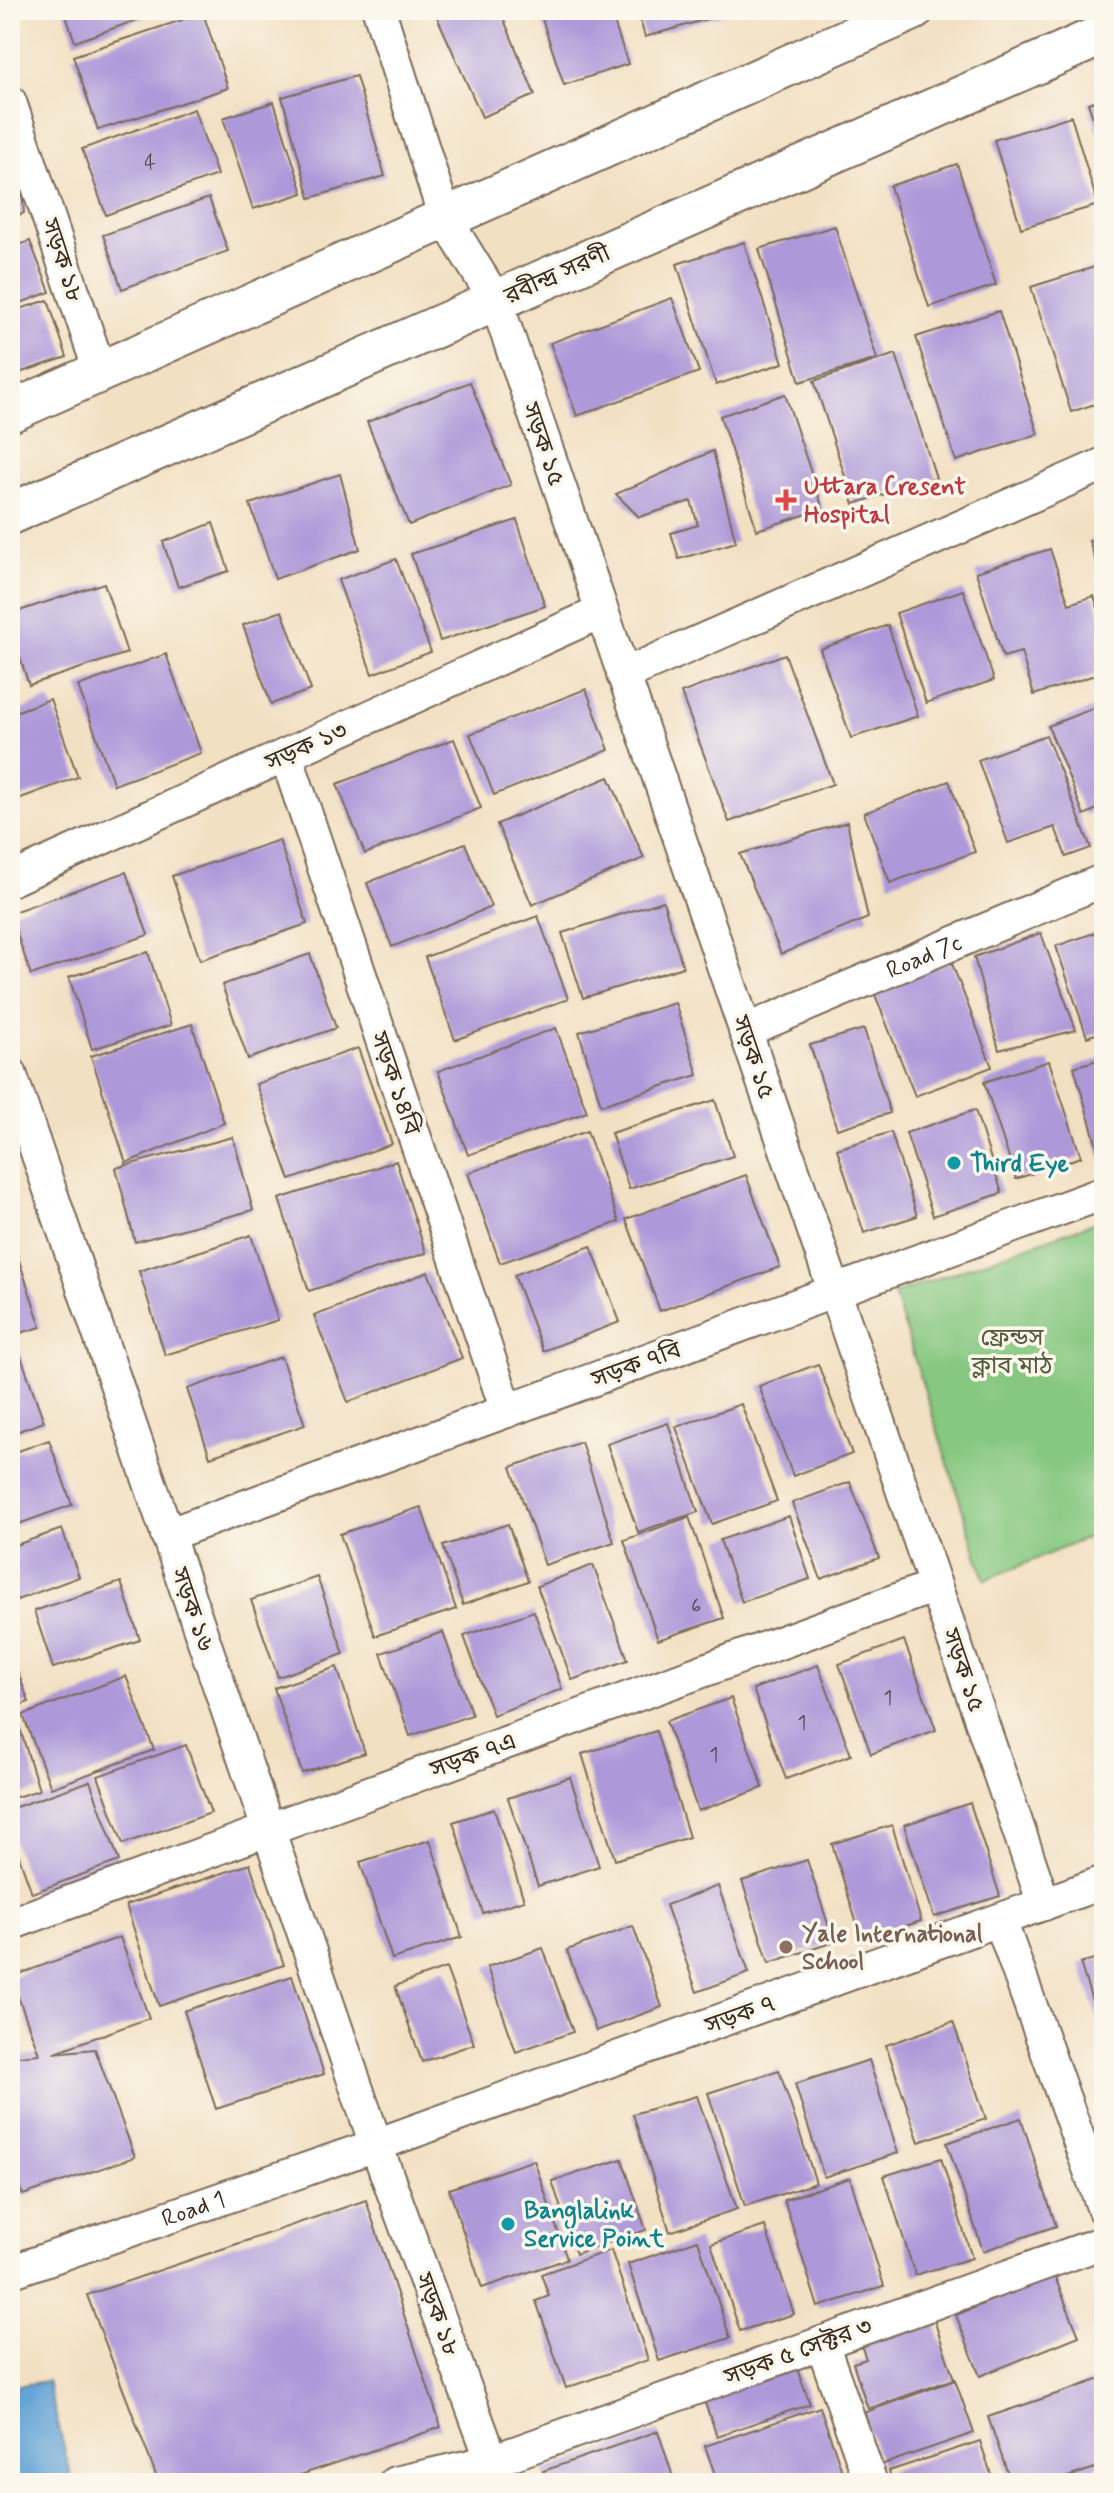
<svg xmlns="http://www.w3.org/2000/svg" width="1114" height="2493" font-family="Mynerve,'Noto Sans Bengali',sans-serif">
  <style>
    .green { fill: #86c880; stroke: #60794f; stroke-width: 2 }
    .water { fill: #63a3d6; stroke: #4f667a; stroke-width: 2 }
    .building { fill: #ad98d9 }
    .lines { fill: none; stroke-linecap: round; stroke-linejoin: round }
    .minor-casing { stroke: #7b6a58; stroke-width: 36 }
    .tertiary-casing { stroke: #7b6a58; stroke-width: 44 }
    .minor { stroke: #fff; stroke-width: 32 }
    .tertiary { stroke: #fff; stroke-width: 40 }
    .health-dot { fill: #e0444e; stroke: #fbf7ec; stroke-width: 3 }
    .culture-dot { fill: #0f9aa8; stroke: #fbf7ec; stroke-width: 3 }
    .education-dot { fill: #8d6e63; stroke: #fbf7ec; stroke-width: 3 }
    .labels { text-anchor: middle; stroke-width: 7; stroke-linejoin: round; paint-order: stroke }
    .number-label { font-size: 20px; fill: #58464d }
    .street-label { font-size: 24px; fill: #3b2a1e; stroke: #fbf7ec }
    .health-label { font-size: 24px; font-weight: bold; fill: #be3a42; stroke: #fbf7ec; text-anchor: start }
    .culture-label { font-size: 24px; font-weight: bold; fill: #0d838f; stroke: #fbf7ec; text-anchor: start }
    .park-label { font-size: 24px; fill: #52593b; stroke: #fbf7ec }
    .education-label { font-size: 24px; font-weight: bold; fill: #785e54; stroke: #fbf7ec; text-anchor: start }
  </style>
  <rect width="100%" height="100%" fill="#fbf7ec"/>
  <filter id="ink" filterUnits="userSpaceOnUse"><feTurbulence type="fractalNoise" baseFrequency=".0125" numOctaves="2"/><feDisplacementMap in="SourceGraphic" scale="16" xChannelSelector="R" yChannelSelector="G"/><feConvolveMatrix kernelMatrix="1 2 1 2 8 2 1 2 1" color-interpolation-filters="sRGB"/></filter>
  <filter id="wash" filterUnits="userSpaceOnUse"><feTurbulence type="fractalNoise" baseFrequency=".006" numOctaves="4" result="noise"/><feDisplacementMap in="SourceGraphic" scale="32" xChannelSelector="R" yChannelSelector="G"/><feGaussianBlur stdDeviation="1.8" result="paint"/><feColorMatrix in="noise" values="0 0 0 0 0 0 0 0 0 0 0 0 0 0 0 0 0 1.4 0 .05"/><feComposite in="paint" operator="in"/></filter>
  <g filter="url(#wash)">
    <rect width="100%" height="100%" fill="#f2e0c3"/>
    <polygon class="green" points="1104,1219 1104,1531 985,1580 894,1294"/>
    <polygon class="water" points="47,2381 73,2483 10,2483 10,2387"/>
    <g id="blocks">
      <g class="building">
        <polygon points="64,10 165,10 75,42"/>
        <polygon points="434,10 500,10 535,95 482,117"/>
        <polygon points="539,10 610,10 628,64 564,85"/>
        <polygon points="637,10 735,10 735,11 645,37"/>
        <polygon points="203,13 228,88 98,130 73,56"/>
        <polygon points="356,76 385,176 310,198 282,97"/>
        <polygon points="1104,98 1104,149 1103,149 1088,103"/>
        <polygon points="274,102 303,193 253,209 223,118"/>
        <polygon points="194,109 217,175 106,215 82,149"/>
        <polygon points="1071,116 1098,205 1021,228 994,140"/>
        <polygon points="957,164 996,285 929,307 890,186"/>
        <polygon points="22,189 24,213 10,220 10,195"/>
        <polygon points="209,198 228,251 122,289 103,235"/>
        <polygon points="835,226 877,359 800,382 759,249"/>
        <polygon points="30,241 50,292 10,307 10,248"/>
        <polygon points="744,242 783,363 716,385 677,264"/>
        <polygon points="1104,264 1104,401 1071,412 1031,287"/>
        <polygon points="672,298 699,372 577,416 550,343"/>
        <polygon points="48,300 67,357 10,376 10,312"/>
        <polygon points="999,311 1038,434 956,461 916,337"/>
        <polygon points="896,354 936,478 854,504 814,381"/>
        <polygon points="470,382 511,485 409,525 367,422"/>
        <polygon points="785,394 823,509 757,530 720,416"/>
        <polygon points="713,451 736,542 679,559 671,533 698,525 691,501 639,517 616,494"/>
        <polygon points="340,474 360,549 275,579 250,504"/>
        <polygon points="517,520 545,606 440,641 411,554"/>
        <polygon points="213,523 229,571 178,587 163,542"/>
        <polygon points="1104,536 1104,584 1089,541"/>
        <polygon points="1050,549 1069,604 1094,596 1104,625 1104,672 1034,695 1021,652 1003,657 976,572"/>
        <polygon points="396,559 431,652 372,674 338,580"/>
        <polygon points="104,583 127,653 29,685 10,627 10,614"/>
        <polygon points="963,590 994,680 926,703 896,613"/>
        <polygon points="282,611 311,690 271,704 243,625"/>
        <polygon points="888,625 918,716 851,738 820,649"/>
        <polygon points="166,654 201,753 114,785 78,686"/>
        <polygon points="785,654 833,784 729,822 681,693"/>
        <polygon points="586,689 609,750 494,795 470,734"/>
        <polygon points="50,699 78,777 10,802 10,714"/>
        <polygon points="1104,704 1104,806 1084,815 1048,726"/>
        <polygon points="1046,735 1091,848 1066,857 1055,827 1008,843 978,760"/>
        <polygon points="454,739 481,808 365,854 337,784"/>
        <polygon points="609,777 644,858 532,905 497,824"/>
        <polygon points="949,781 975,852 890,883 864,813"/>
        <polygon points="847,822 868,918 781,954 740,854"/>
        <polygon points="279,840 307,924 200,960 172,876"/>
        <polygon points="465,843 491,907 392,947 367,883"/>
        <polygon points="126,872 148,935 31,975 10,913"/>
        <polygon points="663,901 683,967 583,998 562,933"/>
        <polygon points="538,916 568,999 455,1040 425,957"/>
        <polygon points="1103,930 1104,1031 1087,1037 1056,946"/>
        <polygon points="1041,933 1076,1030 999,1050 974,957"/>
        <polygon points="148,952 171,1025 92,1049 69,977"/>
        <polygon points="310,954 336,1028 248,1059 222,985"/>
        <polygon points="951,961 992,1067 915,1096 874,992"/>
        <polygon points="675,1003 698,1075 601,1105 579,1032"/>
        <polygon points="192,1024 224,1123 126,1163 91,1056"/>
        <polygon points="556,1028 587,1112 468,1155 438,1071"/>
        <polygon points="864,1029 890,1113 837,1129 810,1045"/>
        <polygon points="358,1048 392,1144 290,1180 256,1084"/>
        <polygon points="1104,1058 1104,1159 1101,1160 1074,1067"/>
        <polygon points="1049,1061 1081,1157 1016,1179 984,1082"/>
        <polygon points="715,1100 733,1156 629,1189 611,1133"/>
        <polygon points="975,1110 1002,1193 933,1216 906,1133"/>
        <polygon points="587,1131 619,1222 500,1263 468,1173"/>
        <polygon points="891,1132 917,1216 864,1233 837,1149"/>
        <polygon points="233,1137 253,1210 135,1242 116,1168"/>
        <polygon points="396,1161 426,1253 309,1291 279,1199"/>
        <polygon points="746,1175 780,1267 660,1311 626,1219"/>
        <polygon points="251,1235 278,1320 165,1355 139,1271"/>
        <polygon points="591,1246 620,1322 543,1351 514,1275"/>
        <polygon points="16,1251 41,1327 10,1336 10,1253"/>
        <polygon points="428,1272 462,1358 348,1402 314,1316"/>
        <polygon points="19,1351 44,1422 10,1434 10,1354"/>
        <polygon points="281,1357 305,1425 210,1457 187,1389"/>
        <polygon points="818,1364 852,1454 793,1476 759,1386"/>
        <polygon points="741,1404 777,1501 712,1524 676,1427"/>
        <polygon points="668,1423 698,1512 638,1532 607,1444"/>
        <polygon points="49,1440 72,1505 10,1527 10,1454"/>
        <polygon points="581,1442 614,1542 545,1565 511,1467"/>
        <polygon points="850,1482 879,1558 821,1579 792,1503"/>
        <polygon points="421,1507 456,1609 375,1636 340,1534"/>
        <polygon points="789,1516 810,1579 742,1602 720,1540"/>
        <polygon points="689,1517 724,1618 658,1640 624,1540"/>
        <polygon points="508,1524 528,1581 463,1605 443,1546"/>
        <polygon points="62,1529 79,1577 17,1600 10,1581 10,1547"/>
        <polygon points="593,1565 628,1660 572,1680 537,1586"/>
        <polygon points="317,1577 344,1654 278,1677 251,1600"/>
        <polygon points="121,1582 140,1640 53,1668 34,1611"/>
        <polygon points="534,1611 562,1689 493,1715 464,1636"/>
        <polygon points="443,1632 472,1715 410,1736 381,1653"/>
        <polygon points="904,1640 936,1730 871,1754 839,1664"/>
        <polygon points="10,1652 29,1702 10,1709"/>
        <polygon points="818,1665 851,1755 786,1779 753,1689"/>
        <polygon points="337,1667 365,1753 302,1773 274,1688"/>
        <polygon points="126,1676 154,1750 51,1788 23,1715"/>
        <polygon points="731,1698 763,1788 698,1811 666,1721"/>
        <polygon points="16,1716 39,1790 10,1799 10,1718"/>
        <polygon points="656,1731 689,1837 615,1860 582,1754"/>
        <polygon points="186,1745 211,1813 123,1844 98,1776"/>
        <polygon points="570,1777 599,1866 538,1886 508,1798"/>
        <polygon points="90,1781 119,1861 32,1893 10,1831 10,1809"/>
        <polygon points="970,1803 1000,1896 934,1917 904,1825"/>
        <polygon points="494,1809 524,1900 483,1913 453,1822"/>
        <polygon points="892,1825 921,1921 862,1940 832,1844"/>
        <polygon points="430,1840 462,1937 392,1959 360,1862"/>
        <polygon points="807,1860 834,1942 769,1963 742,1881"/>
        <polygon points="250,1864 284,1965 159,2006 126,1905"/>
        <polygon points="718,1886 749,1973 697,1992 666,1905"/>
        <polygon points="633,1926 662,2007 596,2031 567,1950"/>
        <polygon points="120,1937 149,2018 53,2053 95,2049 135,2157 23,2195 10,2167 10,2057 39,2054 11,1977"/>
        <polygon points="543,1948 573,2032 516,2052 487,1967"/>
        <polygon points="1104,1956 1104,2035 1103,2035 1080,1963"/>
        <polygon points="446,1968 474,2044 422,2062 395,1986"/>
        <polygon points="292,1976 324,2074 216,2109 184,2011"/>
        <polygon points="953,2022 986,2119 919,2142 886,2045"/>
        <polygon points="869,2060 898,2153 824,2177 795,2084"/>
        <polygon points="779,2070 816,2183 745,2206 708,2093"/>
        <polygon points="697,2096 737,2209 670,2232 633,2114"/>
        <polygon points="1021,2118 1056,2226 983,2251 947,2143"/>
        <polygon points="941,2158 972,2258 915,2275 884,2176"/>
        <polygon points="622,2159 646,2230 576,2254 552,2181"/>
        <polygon points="534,2160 567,2259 482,2288 449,2189"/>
        <polygon points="850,2178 884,2286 818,2307 784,2200"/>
        <polygon points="366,2200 441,2427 277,2483 159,2483 87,2295"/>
        <polygon points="765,2226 794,2314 740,2331 711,2244"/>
        <polygon points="698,2240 730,2338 659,2361 628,2264"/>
        <polygon points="611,2250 648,2360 566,2388 536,2301 549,2296 541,2274"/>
        <polygon points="1054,2275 1079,2336 980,2376 956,2315"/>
        <polygon points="932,2314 954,2379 868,2409 853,2363 866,2359 858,2336"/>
        <polygon points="791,2351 810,2404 717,2436 698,2384"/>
        <polygon points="1104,2378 1104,2465 1050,2483 1011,2483 988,2417"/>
        <polygon points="955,2380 974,2433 881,2465 863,2413"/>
        <polygon points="820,2407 844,2477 826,2483 718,2483 705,2446"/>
        <polygon points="658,2431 675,2483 547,2483 543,2471"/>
        <polygon points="980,2441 994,2483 893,2483 889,2471"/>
      </g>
    </g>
  </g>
  <g filter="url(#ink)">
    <use href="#blocks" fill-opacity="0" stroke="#7b6a58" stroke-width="2"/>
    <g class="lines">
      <defs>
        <g id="minor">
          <polyline points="379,10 445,218 496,301 1044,1904"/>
          <polyline points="10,102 100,372"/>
          <polyline points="623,675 1104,464"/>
          <polyline points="286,755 507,1411"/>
          <polyline points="10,880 601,612"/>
          <path id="s1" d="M 745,1031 L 1104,880"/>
          <polyline points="10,1073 376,2145 500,2483"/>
          <polyline points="167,1535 1104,1193"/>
          <polyline points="1000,1920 1104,2210"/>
          <polyline points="10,1924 935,1586"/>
          <path id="s2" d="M 10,2272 L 376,2145 L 1104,1882"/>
          <polyline points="822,2343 871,2483"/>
          <polyline points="395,2483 492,2461 1104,2242"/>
        </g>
        <g id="tertiary">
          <polyline points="10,412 913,10"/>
          <polyline points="10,514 1104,34"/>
        </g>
      </defs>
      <use href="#minor" class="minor-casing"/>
      <use href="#tertiary" class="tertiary-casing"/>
      <use href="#minor" class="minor"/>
      <use href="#tertiary" class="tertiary"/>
    </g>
  </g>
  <path class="health-dot" d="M782 488h8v8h8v8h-8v8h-8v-8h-8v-8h8z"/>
  <g class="culture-dot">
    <circle cx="954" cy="1163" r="8"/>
    <circle cx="508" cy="2224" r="8"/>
  </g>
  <circle class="education-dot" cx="786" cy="1947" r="8"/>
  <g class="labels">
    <g class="number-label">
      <text x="150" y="169">4</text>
      <text x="696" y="1612">6</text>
      <text x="888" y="1704">1</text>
      <text x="802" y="1729">1</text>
      <text x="714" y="1761">1</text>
    </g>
    <g class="street-label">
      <text transform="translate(63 260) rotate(72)" y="8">সড়ক ১৮</text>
      <text transform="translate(557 274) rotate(-24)" y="8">রবীন্দ্র সরণী</text>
      <text transform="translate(544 444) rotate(71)" y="8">সড়ক ১৫</text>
      <text transform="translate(306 746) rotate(-24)" y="8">সড়ক ১৩</text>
      <text dy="8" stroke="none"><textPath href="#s1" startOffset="194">Road 7c</textPath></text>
      <text transform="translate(754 1057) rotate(71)" y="8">সড়ক ১৫</text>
      <text transform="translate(396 1083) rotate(71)" y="8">সড়ক ১৪বি</text>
      <text transform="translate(636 1364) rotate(-20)" y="8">সড়ক ৭বি</text>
      <text transform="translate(193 1609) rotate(71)" y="8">সড়ক ১৬</text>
      <text transform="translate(964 1670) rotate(71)" y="8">সড়ক ১৫</text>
      <text transform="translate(473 1755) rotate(-20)" y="8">সড়ক ৭এ</text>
      <text transform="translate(740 2014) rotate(-20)" y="8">সড়ক ৭</text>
      <text dy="8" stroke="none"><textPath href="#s2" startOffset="194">Road 1</textPath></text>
      <text transform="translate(438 2314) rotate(70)" y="8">সড়ক ১৮</text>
      <text transform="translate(798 2351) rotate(-20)" y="8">সড়ক ৫ সেক্টর ৩</text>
    </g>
    <g class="health-label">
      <text x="804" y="494">Uttara Cresent<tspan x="804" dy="28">Hospital</tspan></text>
    </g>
    <g class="culture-label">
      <text x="970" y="1171">Third Eye</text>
      <text x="524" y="2218">Banglalink<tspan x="524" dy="28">Service Point</tspan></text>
    </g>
    <g class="park-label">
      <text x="1012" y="1345">ফ্রেন্ডস<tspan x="1012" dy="28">ক্লাব মাঠ</tspan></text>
    </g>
    <g class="education-label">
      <text x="802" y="1941">Yale International<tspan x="802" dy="28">School</tspan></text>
    </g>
  </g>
  <rect width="1114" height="2493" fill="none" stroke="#fbf7ec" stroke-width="40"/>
</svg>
